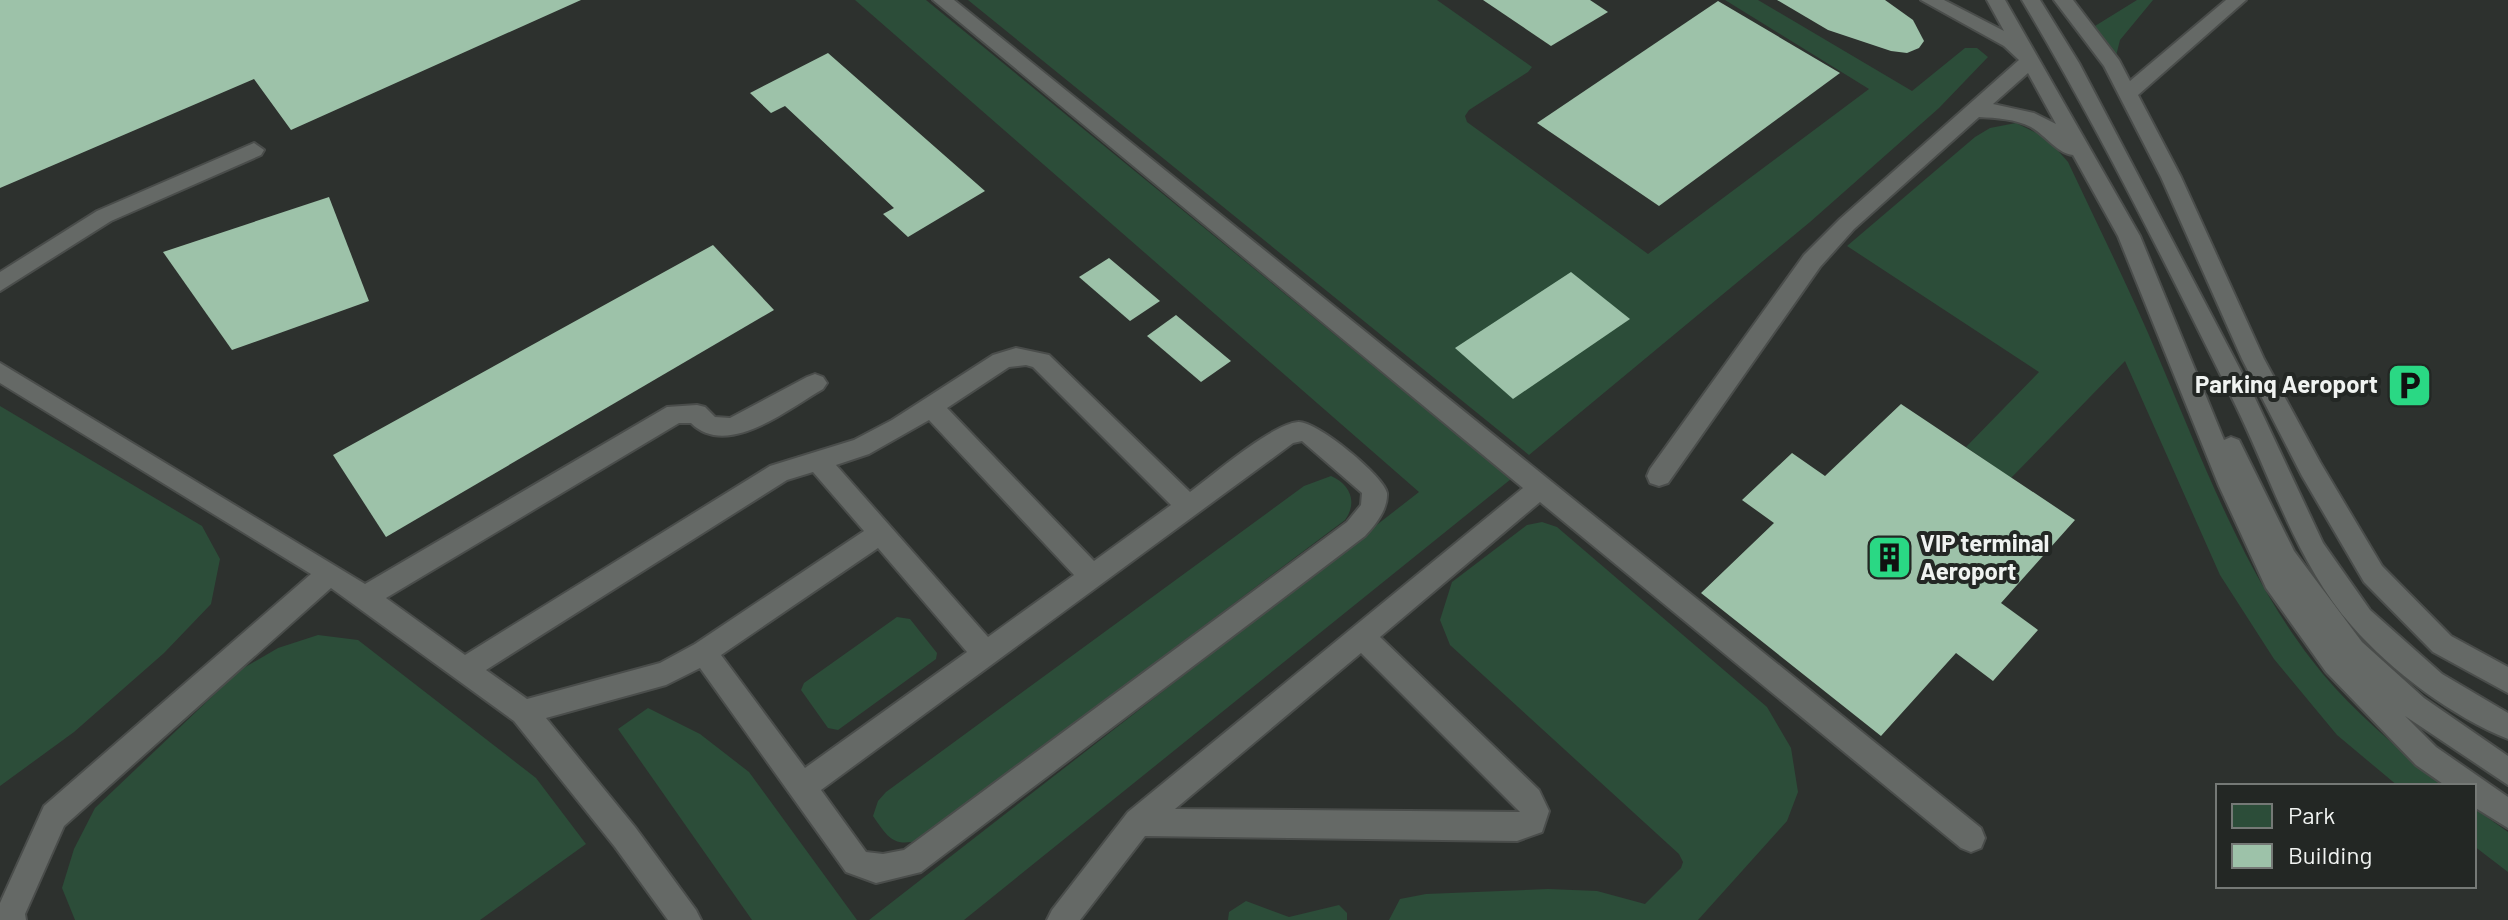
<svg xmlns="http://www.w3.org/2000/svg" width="2508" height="920" font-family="Barlow,sans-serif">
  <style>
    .green { fill: #2c4d39 }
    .building { fill: #9dc2a9 }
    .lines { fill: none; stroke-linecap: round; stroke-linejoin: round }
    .lane-casing { stroke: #4a4d4b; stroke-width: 4 }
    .lane { fill: #656966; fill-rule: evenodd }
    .labels { text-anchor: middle; stroke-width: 8; stroke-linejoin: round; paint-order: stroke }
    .poi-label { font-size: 24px; font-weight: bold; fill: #f0f3f1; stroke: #232724; text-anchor: end }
  </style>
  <rect width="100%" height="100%" fill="#2d312e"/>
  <g class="green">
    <polygon points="855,0 926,0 1511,479 964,920 869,920 1419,492"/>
    <polygon points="968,0 1437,0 1532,67 1528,72 1469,110 1465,116 1467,122 1648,254 1869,89 1725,0 1758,0 1912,91 1965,48 1977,48 1988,57 1939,108 1810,222 1529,455"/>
    <polygon points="2137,0 2153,0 2120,40 2115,60 2095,26"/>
    <path d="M 2016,123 L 2047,138 L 2068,162 C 2099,228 2132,294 2160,361 C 2204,464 2243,570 2311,659 C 2348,708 2396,746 2442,786 L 2398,786 L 2337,735 L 2274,659 L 2220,575 L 2125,361 L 2011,478 L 1966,447 L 2039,372 L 1847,246 L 1975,137 L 1990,128 Z"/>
    <polygon points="0,406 202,526 220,559 211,604 164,653 74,732 0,786"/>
    <path d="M 1331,476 C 1350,484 1358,502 1345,520 L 919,840 C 893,848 887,836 873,816 L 878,801 L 886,792 L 1304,486 Z"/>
    <polygon points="1542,522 1557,527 1767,707 1791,748 1798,792 1787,821 1698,920 1389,920 1400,899 1426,894 1548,889 1597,891 1645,904 1681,868 1683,862 1679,854 1450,645 1440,620 1452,582 1527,525"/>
    <polygon points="897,617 910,619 937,653 936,659 838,730 828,728 801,690 804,683"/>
    <polygon points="318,635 358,640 536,778 586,844 480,920 75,920 62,888 74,849 95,808 240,670 278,648"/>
    <polygon points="648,708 700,734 749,772 857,920 752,920 618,729"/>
    <polygon points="2474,808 2508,832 2508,872 2474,846"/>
    <polygon points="1246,901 1289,917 1339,905 1347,913 1347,920 1228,920 1229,912"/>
  </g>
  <g class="building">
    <polygon points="0,0 581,0 291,130 254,79 0,188"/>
    <polygon points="1483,0 1590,0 1608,12 1551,46"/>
    <polygon points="1777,0 1885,0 1913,20 1924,41 1919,48 1907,53 1891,51 1828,30"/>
    <polygon points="1718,1 1840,73 1659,206 1537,123"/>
    <polygon points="828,53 985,191 908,237 883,214 894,208 785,106 771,113 750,93"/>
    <polygon points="329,197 369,301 232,350 163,252"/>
    <polygon points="713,245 774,310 386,537 333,455"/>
    <polygon points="1109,258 1160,301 1130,321 1079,277"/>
    <polygon points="1571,272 1630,319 1513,399 1455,348"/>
    <polygon points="1176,315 1231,361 1201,382 1147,336"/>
    <polygon points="1901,404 2075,520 2001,603 2038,630 1993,681 1956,653 1881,736 1701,593 1774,523 1742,500 1792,453 1825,476"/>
  </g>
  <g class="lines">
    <defs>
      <g id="lane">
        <path d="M 933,0 L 954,0 L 1981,828 L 1985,838 L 1981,848 L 1971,852 L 1961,848 L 1540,502 L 1380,637 L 1539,790 L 1549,811 L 1542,832 L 1517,841 L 1145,836 L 1080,920 L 1047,920 L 1052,910 L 1128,812 L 1523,488 ZM 1361,653 L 1520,812 L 1175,809 Z"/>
        <path d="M 1921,0 L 1944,0 L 2004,31 L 1987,0 L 2005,0 L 2140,236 L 2224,440 L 2231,437 L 2239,440 L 2294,551 L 2362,642 L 2424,698 L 2508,756 L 2508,785 L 2405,716 L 2436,747 L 2508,797 L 2508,828 L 2474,807 L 2474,786 L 2446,786 L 2416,765 L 2326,672 L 2266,588 L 2219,486 L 2118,236 L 2073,155 C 2058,154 2045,135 2031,127 C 2015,119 1997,118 1979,117 L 1854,229 L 1820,267 L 1668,483 L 1659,486 L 1650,483 L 1647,476 L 1650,469 L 1804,255 L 1840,219 L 2019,60 L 2004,46 ZM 2028,73 L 2056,124 L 2034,113 L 1993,104 Z"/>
        <path d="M 2022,0 L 2040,0 L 2079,63 L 2254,396 L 2323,543 L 2370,610 L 2442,674 L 2508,713 L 2508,739 C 2453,717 2391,671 2352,626 C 2296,562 2271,477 2234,402 C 2167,266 2099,129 2022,0 Z"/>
        <polygon points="2054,0 2073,0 2119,60 2130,81 2226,0 2246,0 2138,95 2181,177 2264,359 2320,462 2382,566 2451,636 2508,667 2508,693 2433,652 2364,582 2302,476 2242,359 2161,177 2104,66"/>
        <polygon points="254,143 264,150 261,155 111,221 0,291 0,272 97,211"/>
        <path d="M 1016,348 L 1049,355 L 1190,492 C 1213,475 1272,424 1298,422 C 1316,420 1385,477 1387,493 C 1388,510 1375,525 1365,536 L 921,872 L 876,883 L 846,872 L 700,668 L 666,685 L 546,718 L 635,827 L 696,910 L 701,920 L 668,920 L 615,847 L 514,721 L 331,588 L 64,826 L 25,914 L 26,920 L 0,920 L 0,903 L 44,806 L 311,574 L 0,383 L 0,363 L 365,584 L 667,407 L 697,405 L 705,407 L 715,417 L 730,418 L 807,377 L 815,374 L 823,377 L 827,383 L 823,389 C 788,409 727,459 691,423 L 679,423 L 386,598 L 465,655 L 770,466 L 854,440 L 892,420 L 993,355 ZM 1026,365 L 1033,367 L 1171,505 L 1094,561 L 947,408 L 1009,367 ZM 929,420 L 1074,575 L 988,637 L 836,465 L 869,454 ZM 1302,441 L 1362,493 L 1361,505 L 1347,522 L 904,850 L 883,854 L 866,852 L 821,790 L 1293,443 ZM 813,472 L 864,531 L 695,644 L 660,663 L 527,699 L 486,670 L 787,480 ZM 878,548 L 967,652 L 805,768 L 721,655 Z"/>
      </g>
    </defs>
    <use href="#lane" class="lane-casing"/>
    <use href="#lane" class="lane"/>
  </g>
  <defs>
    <symbol id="parking-square" viewBox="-11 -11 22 22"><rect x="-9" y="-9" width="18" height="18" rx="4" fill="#2ad884" stroke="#232724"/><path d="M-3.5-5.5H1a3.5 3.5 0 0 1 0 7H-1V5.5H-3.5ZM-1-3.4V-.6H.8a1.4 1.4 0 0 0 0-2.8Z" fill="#111"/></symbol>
    <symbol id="building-square" viewBox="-11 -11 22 22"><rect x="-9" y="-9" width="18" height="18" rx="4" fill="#2ad884" stroke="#232724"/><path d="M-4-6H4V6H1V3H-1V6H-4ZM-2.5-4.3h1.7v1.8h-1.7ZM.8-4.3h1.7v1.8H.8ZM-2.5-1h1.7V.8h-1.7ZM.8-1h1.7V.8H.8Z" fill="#111"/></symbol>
  </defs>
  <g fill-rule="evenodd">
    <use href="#parking-square" x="2384" y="360" width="51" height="51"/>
    <use href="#building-square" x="1864" y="532" width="51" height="51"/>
  </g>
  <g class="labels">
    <g class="poi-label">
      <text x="2378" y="393">Parkinq Aeroport</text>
      <text x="1920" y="552" text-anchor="start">VIP terminal<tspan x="1920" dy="28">Aeroport</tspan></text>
    </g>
  </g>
  <rect x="2216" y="784" width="260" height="104" fill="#232724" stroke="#757976" stroke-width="2"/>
  <rect x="2232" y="804" width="40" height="24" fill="#2c4d39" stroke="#757976" stroke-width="2"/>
  <text x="2288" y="824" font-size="24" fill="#f0f3f1">Park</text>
  <rect x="2232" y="844" width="40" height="24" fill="#9dc2a9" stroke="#757976" stroke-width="2"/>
  <text x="2288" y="864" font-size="24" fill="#f0f3f1">Building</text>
</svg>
